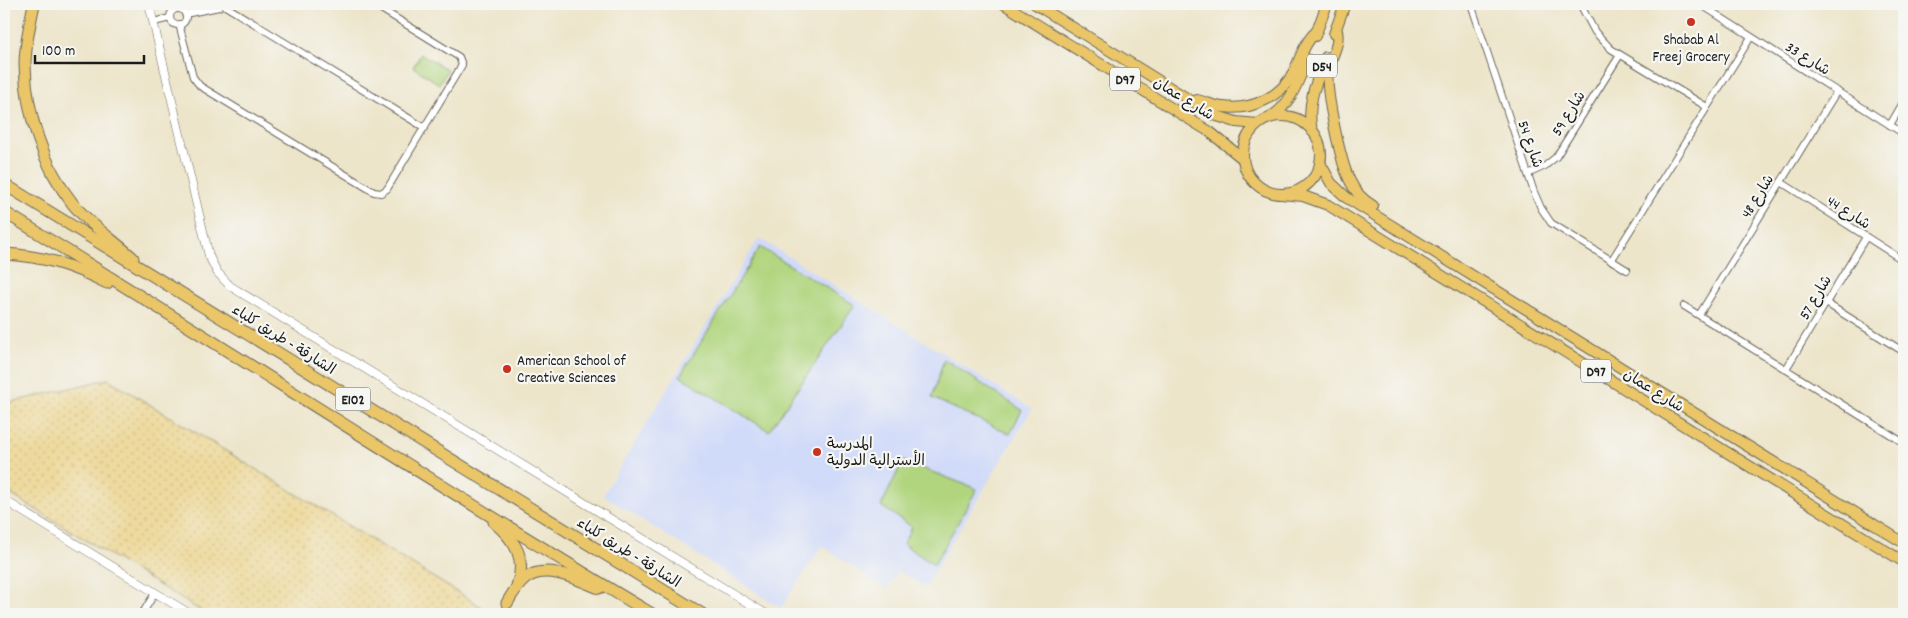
<svg xmlns="http://www.w3.org/2000/svg" width="1908" height="618" font-family="Dekko,'Playpen Sans Arabic',sans-serif">
  <style>
    .built { fill: #d0daf9 }
    .green { fill: #b0d57e; stroke: #66784d }
    .sand { fill: url(#sand-dots); stroke: #857b5d }
    .lines { fill: none; stroke-linecap: round; stroke-linejoin: round }
    .minor-casing { stroke: #656259; stroke-width: 8 }
    .tertiary-casing { stroke: #656259; stroke-width: 9 }
    .primary-casing { stroke: #656259; stroke-width: 12 }
    .motorway-casing { stroke: #656259; stroke-width: 13 }
    .minor { stroke: #fff; stroke-width: 6 }
    .tertiary { stroke: #fff; stroke-width: 8 }
    .primary { stroke: #eac669; stroke-width: 10 }
    .motorway { stroke: #eac669; stroke-width: 11 }
    .poi-dot { fill: #c8321e; stroke: #f6f6f2; stroke-width: 2 }
    .labels { text-anchor: middle; stroke-width: 4.5; stroke-linejoin: round; paint-order: stroke }
    .shield { fill: #f6f6f2; stroke: #5d5d5c; stroke-width: 1 }
    .shield-label { font-size: 14px; font-weight: bold; fill: #1c1c1c }
    .poi-label { font-size: 15px; fill: #1c1c1c; stroke: #f6f6f2; text-anchor: start }
    .street-label { font-size: 15px; fill: #1c1c1c; stroke: #f6f6f2 }
  </style>
  <defs>
    <pattern id="sand-dots" width="8" height="8" patternUnits="userSpaceOnUse" patternTransform="scale(1.25)"><rect width="8" height="8" fill="#eeda9e"/><path d="M2 2h.1M6 6h.1" fill="none" stroke="#ccba88" stroke-width="1.8" stroke-linecap="round"/></pattern>
  </defs>
  <rect width="100%" height="100%" fill="#f6f6f2"/>
  <filter id="ink" filterUnits="userSpaceOnUse"><feTurbulence type="fractalNoise" baseFrequency=".02" numOctaves="2"/><feDisplacementMap in="SourceGraphic" scale="10" xChannelSelector="R" yChannelSelector="G"/><feConvolveMatrix kernelMatrix="1 2 1 2 8 2 1 2 1" color-interpolation-filters="sRGB"/></filter>
  <filter id="wash" filterUnits="userSpaceOnUse"><feTurbulence type="fractalNoise" baseFrequency=".0096" numOctaves="4" result="noise"/><feDisplacementMap in="SourceGraphic" scale="20" xChannelSelector="R" yChannelSelector="G"/><feGaussianBlur stdDeviation="1.12" result="paint"/><feColorMatrix in="noise" values="0 0 0 0 0 0 0 0 0 0 0 0 0 0 0 0 0 1.4 0 .05"/><feComposite in="paint" operator="in"/></filter>
  <g filter="url(#wash)">
    <rect width="100%" height="100%" fill="#ede5ca"/>
    <polygon class="built" points="759,238 1032,409 925,587 898,571 886,589 822,546 781,608 603,495"/>
    <g class="green">
      <polygon points="421,54 448,70 439,84 413,67"/>
      <polygon points="760,247 855,305 769,431 680,376"/>
      <polygon points="944,359 1022,410 1010,434 932,398"/>
      <polygon points="903,461 977,489 934,565 903,544 912,527 881,506"/>
    </g>
    <polygon class="sand" points="108,379 493,614 206,614 4,490 4,404"/>
  </g>
  <g filter="url(#ink)">
    <g class="lines">
      <defs>
        <g id="minor">
          <polyline points="222,4 425,128"/>
          <polyline points="1471,4 1534,192 1541,208 1551,223 1627,270"/>
          <polyline points="1580,4 1595,32 1611,49 1707,107"/>
          <polyline points="1700,4 1904,134"/>
          <circle cx="178" cy="17" r="8"/>
          <polyline points="185,14 219,7 222,4"/>
          <polyline points="154,22 170,18"/>
          <polyline points="179,24 193,77 200,86 374,192 381,193 387,189 462,65 459,57 373,4"/>
          <polyline points="1890,125 1904,101"/>
          <polyline points="1528,174 1545,166 1556,157 1620,55"/>
          <polyline points="1781,182 1904,261"/>
          <polyline points="1611,261 1751,37"/>
          <polyline points="1826,303 1904,352"/>
          <polyline points="1684,306 1904,443"/>
          <polyline points="1699,315 1837,91"/>
          <polyline points="1786,369 1866,237"/>
          <polyline points="142,614 155,593"/>
        </g>
        <g id="tertiary">
          <polyline points="149,4 209,256 217,272 230,286 766,614"/>
          <polyline points="4,500 190,614"/>
        </g>
        <g id="primary">
          <polyline points="1004,4 1210,132 1243,159"/>
          <polyline points="1035,4 1214,115 1236,122 1258,124"/>
          <path d="M 1336,28 C 1342,43 1330,57 1328,72 C 1325,91 1341,164 1350,181 C 1355,192 1363,200 1373,206"/>
          <polyline points="1334,34 1345,4"/>
          <polyline points="1315,36 1327,4"/>
          <path d="M 1197,100 C 1206,102 1214,106 1223,107 C 1251,111 1282,97 1294,71 C 1301,57 1305,41 1317,31"/>
          <circle cx="1282" cy="155" r="39"/>
          <path d="M 1271,117 C 1292,103 1298,81 1307,59"/>
          <path d="M 1312,131 C 1306,104 1316,82 1326,57"/>
          <polyline points="1320,163 1331,183 1347,198 1904,543"/>
          <polyline points="1281,194 1303,196 1328,205 1904,562"/>
        </g>
        <g id="motorway">
          <path d="M 34,4 C 30,24 25,44 25,65 C 26,113 43,166 73,204 C 90,225 113,240 133,258"/>
          <polyline points="4,184 702,614"/>
          <path d="M 4,212 C 221,344 434,485 652,614"/>
          <path d="M 4,254 C 43,256 72,265 107,283"/>
          <path d="M 494,522 C 515,540 527,558 517,586"/>
          <path d="M 507,603 C 512,594 518,584 526,578 C 547,563 579,580 599,588"/>
        </g>
      </defs>
      <use href="#minor" class="minor-casing"/>
      <use href="#tertiary" class="tertiary-casing"/>
      <use href="#primary" class="primary-casing"/>
      <use href="#motorway" class="motorway-casing"/>
      <use href="#minor" class="minor"/>
      <use href="#tertiary" class="tertiary"/>
      <use href="#primary" class="primary"/>
      <use href="#motorway" class="motorway"/>
    </g>
  </g>
  <g class="poi-dot">
    <circle cx="1691" cy="22" r="5"/>
    <circle cx="507" cy="369" r="5"/>
    <circle cx="817" cy="452" r="5"/>
  </g>
  <g class="labels">
    <g class="shield">
      <rect x="1307" y="54.5" width="30" height="23" rx="4"/>
      <rect x="1110" y="67.5" width="30" height="23" rx="4"/>
      <rect x="1581" y="359.5" width="30" height="23" rx="4"/>
      <rect x="335.5" y="387.5" width="35" height="23" rx="4"/>
    </g>
    <g class="shield-label">
      <text x="1322" y="71">D54</text>
      <text x="1125" y="84">D97</text>
      <text x="1596" y="376">D97</text>
      <text x="353" y="404">E102</text>
    </g>
    <g class="poi-label">
      <text x="1691" y="44" text-anchor="middle">Shabab Al<tspan x="1691" dy="17">Freej Grocery</tspan></text>
      <text x="517" y="365">American School of<tspan x="517" dy="17">Creative Sciences</tspan></text>
      <text x="827" y="448">المدرسة<tspan x="827" dy="17">الأسترالية الدولية</tspan></text>
    </g>
    <g class="street-label">
      <text transform="translate(1808 58) rotate(32)" y="5">شارع 33</text>
      <text transform="translate(1184 98) rotate(32)" y="5">شارع عمان</text>
      <text transform="translate(1568 113) rotate(-58)" y="5">شارع 59</text>
      <text transform="translate(1531 144) rotate(71)" y="5">شارع 54</text>
      <text transform="translate(1757 196) rotate(-58)" y="5">شارع 48</text>
      <text transform="translate(1849 212) rotate(33)" y="5">شارع 44</text>
      <text transform="translate(1815 297) rotate(-59)" y="5">شارع 57</text>
      <text transform="translate(284 339) rotate(32)" y="5">الشارقة - طريق كلباء</text>
      <text transform="translate(1654 390) rotate(32)" y="5">شارع عمان</text>
      <text transform="translate(629 552) rotate(32)" y="5">الشارقة - طريق كلباء</text>
    </g>
  </g>
  <rect width="1908" height="618" fill="none" stroke="#f6f6f2" stroke-width="20"/>
  <path d="M35 55v8h109v-8" fill="none" stroke="#1c1c1c" stroke-width="2.5"/>
  <text x="42" y="55" font-size="15" fill="#1c1c1c" stroke="#f6f6f2" stroke-width="4" paint-order="stroke">100 m</text>
</svg>
